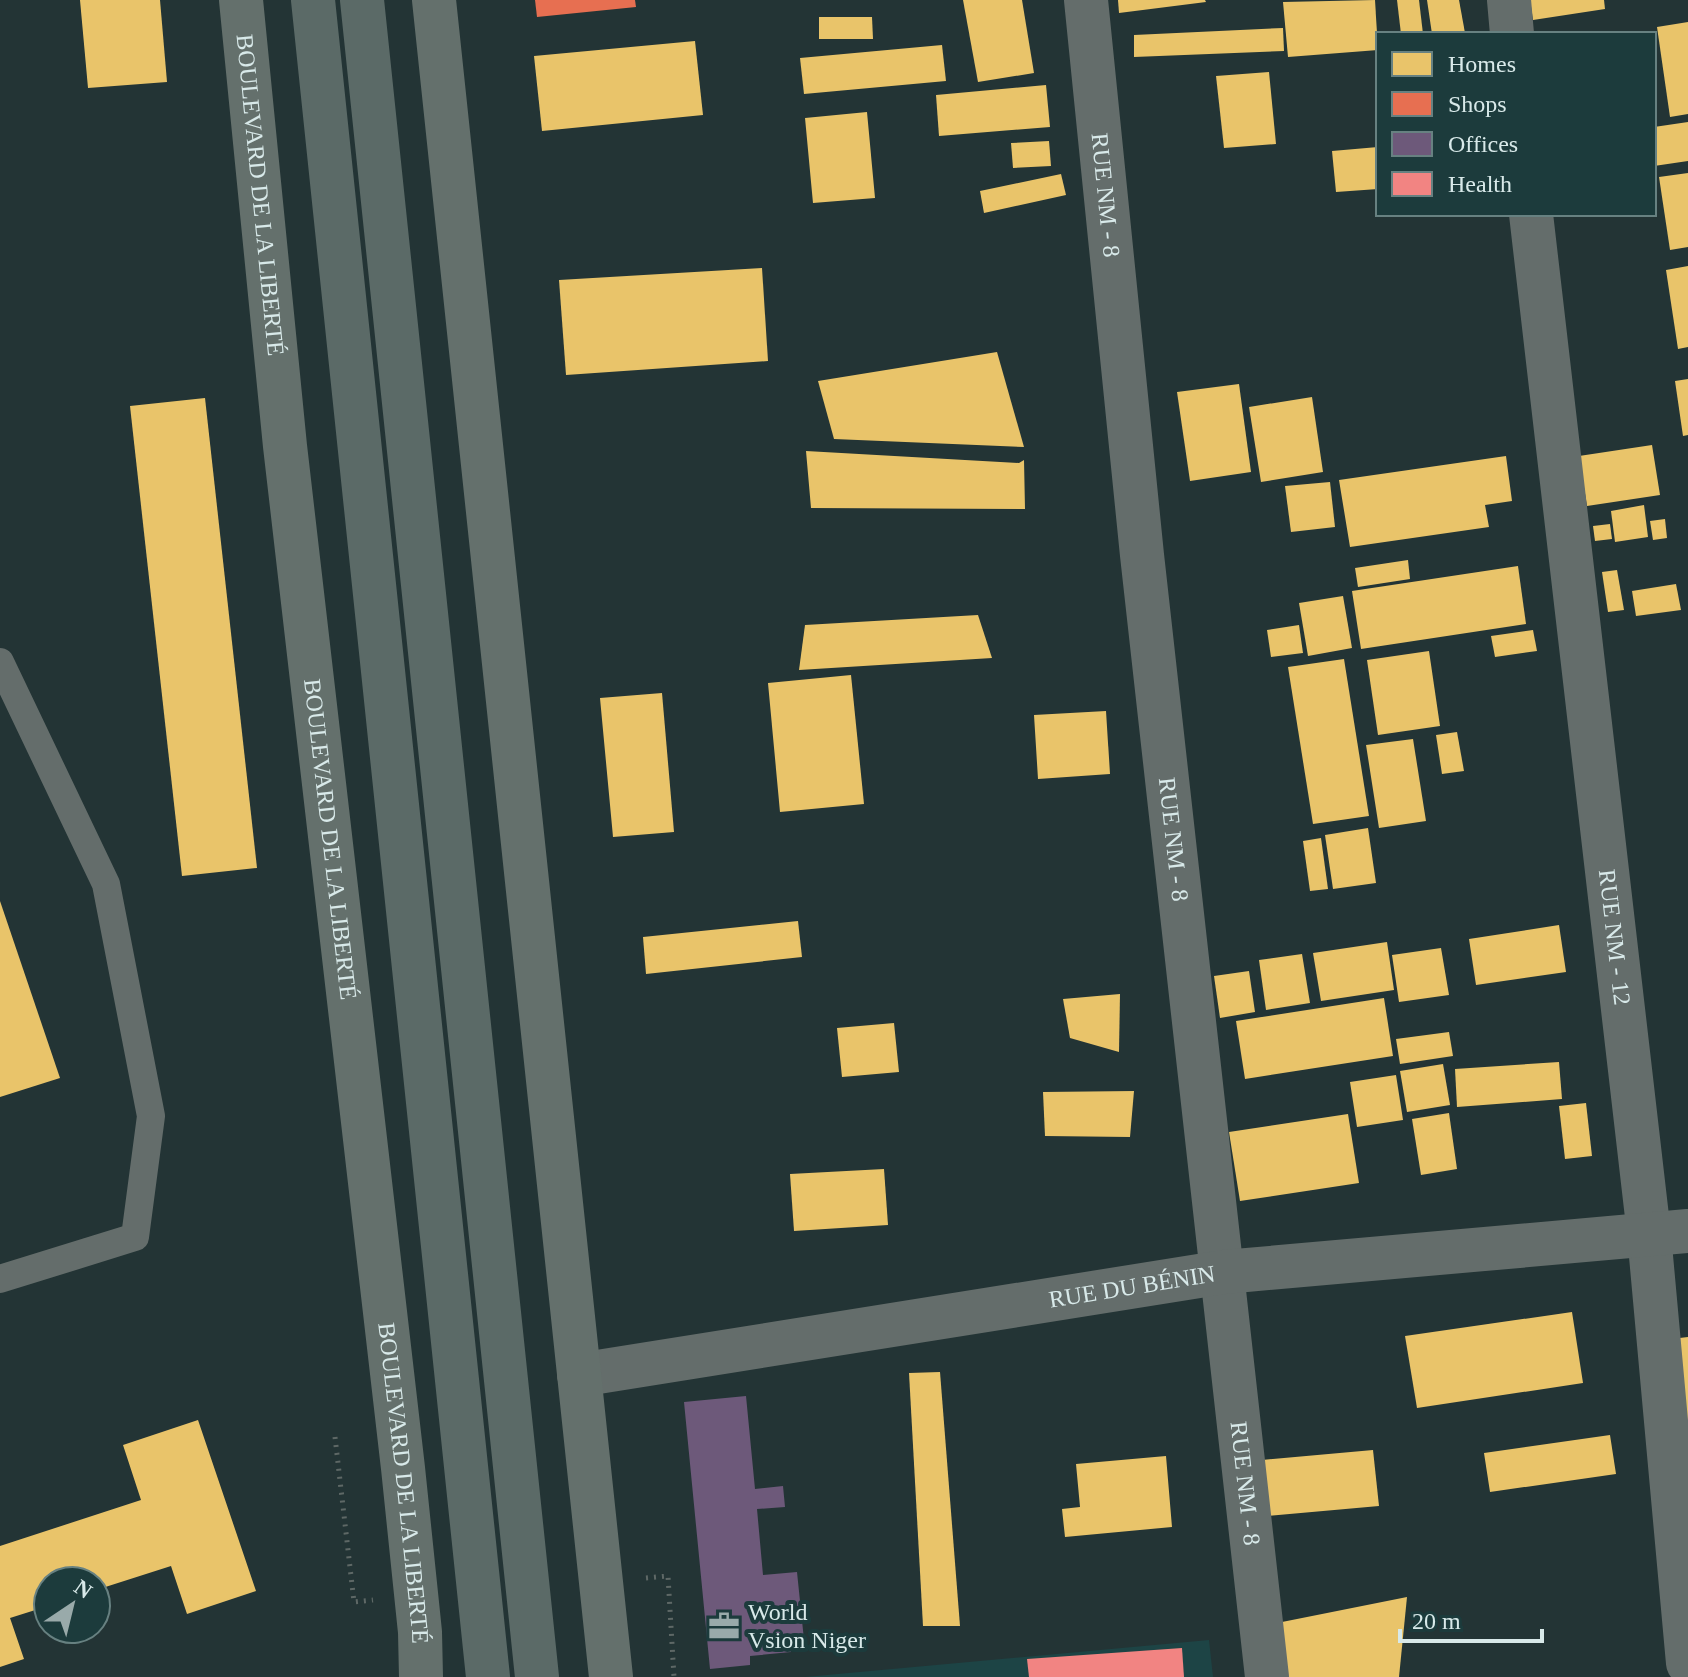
<svg xmlns="http://www.w3.org/2000/svg" width="1688" height="1677" font-family="'Times New Roman',serif">
  <style>
    .built { fill: #1d4445 }
    .homes { fill: #e9c46a }
    .shops { fill: #e76f51 }
    .offices { fill: #6d597a }
    .health { fill: #f28482 }
    .lines { fill: none; stroke-linecap: round; stroke-linejoin: round }
    .path { stroke: #5e6866; stroke-width: 5; stroke-dasharray: 2 6; stroke-linecap: butt }
    .lane { stroke: #646d6b; stroke-width: 28 }
    .street { stroke: #646d6b; stroke-width: 44 }
    .secondary { stroke: #64706c; stroke-width: 44 }
    .highway { stroke: #5b6a67; stroke-width: 44 }
    .labels { text-anchor: middle; stroke-width: 8; stroke-linejoin: round; paint-order: stroke }
    .street-label { font-size: 24px; fill: #d8e9e9; stroke: #1c3b3c }
    .poi-label { font-size: 24px; fill: #d8e9e9; stroke: #1c3b3c; text-anchor: start }
  </style>
  <rect width="100%" height="100%" fill="#233435"/>
  <polygon class="built" points="1209,1640 1213,1677 805,1677"/>
  <g class="homes">
    <polygon points="80,0 160,0 167,82 88,88"/>
    <polygon points="963,0 1022,0 1034,73 978,82"/>
    <polygon points="1118,0 1205,0 1206,2 1119,13"/>
    <polygon points="1375,0 1378,50 1288,57 1283,2"/>
    <polygon points="1397,0 1419,0 1423,34 1401,34"/>
    <polygon points="1427,0 1459,0 1465,33 1432,34"/>
    <polygon points="1530,0 1604,0 1605,9 1533,20"/>
    <polygon points="819,17 872,17 873,39 819,39"/>
    <polygon points="1688,22 1688,114 1670,117 1657,27"/>
    <polygon points="1283,28 1284,51 1134,57 1134,35"/>
    <polygon points="695,41 703,115 542,131 534,56"/>
    <polygon points="942,45 946,81 804,94 800,58"/>
    <polygon points="1269,72 1276,144 1224,148 1216,76"/>
    <polygon points="1046,85 1050,127 939,136 936,95"/>
    <polygon points="867,112 875,198 813,203 805,118"/>
    <polygon points="1688,122 1688,161 1654,166 1654,127"/>
    <polygon points="1049,141 1051,166 1013,168 1011,143"/>
    <polygon points="1378,147 1378,189 1336,192 1332,151"/>
    <polygon points="1688,173 1688,247 1670,250 1659,177"/>
    <polygon points="1061,174 1066,195 984,213 980,191"/>
    <polygon points="1688,266 1688,347 1678,349 1666,270"/>
    <polygon points="762,268 768,361 566,375 559,280"/>
    <polygon points="997,352 1024,447 834,439 818,381"/>
    <polygon points="1688,379 1688,435 1683,436 1675,381"/>
    <polygon points="1239,384 1251,472 1190,481 1177,392"/>
    <polygon points="1312,397 1323,472 1261,482 1249,407"/>
    <polygon points="205,398 257,868 182,876 130,406"/>
    <polygon points="1652,445 1660,495 1587,506 1579,456"/>
    <polygon points="806,451 1019,463 1024,460 1025,509 811,508"/>
    <polygon points="1506,456 1512,501 1485,505 1489,527 1350,547 1339,480"/>
    <polygon points="1330,482 1335,527 1291,532 1285,486"/>
    <polygon points="1644,505 1648,537 1615,542 1611,511"/>
    <polygon points="1665,519 1667,538 1653,540 1650,521"/>
    <polygon points="1610,524 1612,539 1595,541 1593,526"/>
    <polygon points="1408,560 1410,579 1358,587 1355,568"/>
    <polygon points="1518,566 1526,624 1361,649 1352,591"/>
    <polygon points="1617,570 1624,610 1608,612 1602,572"/>
    <polygon points="1676,584 1681,610 1636,616 1632,591"/>
    <polygon points="1343,596 1352,648 1308,656 1299,603"/>
    <polygon points="978,615 992,658 799,670 805,625"/>
    <polygon points="1299,625 1303,653 1271,657 1267,630"/>
    <polygon points="1533,630 1537,651 1495,657 1491,636"/>
    <polygon points="1429,651 1440,726 1378,735 1367,660"/>
    <polygon points="1344,659 1369,816 1313,824 1288,667"/>
    <polygon points="851,675 864,804 780,812 768,683"/>
    <polygon points="662,693 674,832 613,837 600,698"/>
    <polygon points="1106,711 1110,774 1038,779 1034,715"/>
    <polygon points="1457,732 1464,771 1442,774 1436,735"/>
    <polygon points="1413,739 1426,821 1379,828 1366,745"/>
    <polygon points="1368,828 1376,883 1333,889 1325,835"/>
    <polygon points="1321,838 1328,889 1310,891 1303,841"/>
    <polygon points="0,901 60,1078 0,1097"/>
    <polygon points="798,921 802,957 646,974 643,937"/>
    <polygon points="1559,925 1566,972 1476,985 1469,939"/>
    <polygon points="1387,942 1394,990 1321,1001 1313,953"/>
    <polygon points="1441,948 1449,995 1399,1002 1392,955"/>
    <polygon points="1302,954 1310,1003 1266,1010 1259,960"/>
    <polygon points="1249,971 1255,1012 1220,1018 1214,976"/>
    <polygon points="1120,994 1119,1052 1070,1038 1063,999"/>
    <polygon points="1384,998 1393,1056 1245,1079 1236,1021"/>
    <polygon points="894,1023 899,1072 842,1077 837,1028"/>
    <polygon points="1449,1032 1453,1056 1400,1064 1396,1039"/>
    <polygon points="1559,1062 1562,1099 1457,1107 1455,1069"/>
    <polygon points="1443,1064 1450,1105 1407,1112 1400,1071"/>
    <polygon points="1396,1075 1403,1120 1357,1127 1350,1082"/>
    <polygon points="1134,1091 1130,1137 1045,1136 1043,1092"/>
    <polygon points="1586,1103 1592,1156 1565,1159 1559,1106"/>
    <polygon points="1449,1113 1457,1169 1421,1175 1412,1119"/>
    <polygon points="1348,1114 1359,1183 1240,1201 1229,1132"/>
    <polygon points="884,1169 888,1225 794,1231 790,1174"/>
    <polygon points="1572,1312 1583,1383 1417,1408 1405,1336"/>
    <polygon points="1688,1337 1688,1466 1671,1339"/>
    <polygon points="940,1372 960,1626 923,1626 909,1373"/>
    <polygon points="198,1420 256,1591 187,1614 171,1566 96,1590 96,1581 48,1581 48,1606 10,1618 24,1659 0,1667 0,1546 141,1500 123,1445"/>
    <polygon points="1610,1435 1616,1474 1490,1492 1484,1453"/>
    <polygon points="1373,1450 1379,1506 1268,1516 1262,1460"/>
    <polygon points="1166,1456 1172,1527 1065,1537 1062,1509 1080,1507 1076,1464"/>
    <polygon points="1407,1597 1399,1677 1280,1677 1282,1622"/>
  </g>
  <polygon class="shops" points="535,0 635,0 636,7 537,17"/>
  <polygon class="offices" points="746,1396 755,1489 783,1486 785,1507 757,1509 763,1575 797,1572 804,1640 790,1640 791,1652 750,1656 750,1665 710,1669 684,1402"/>
  <polygon class="health" points="1182,1648 1184,1677 1029,1677 1027,1659"/>
  <g class="lines">
    <g class="path">
      <polyline points="335,1437 354,1602 373,1600"/>
      <polyline points="646,1578 668,1576 674,1677"/>
    </g>
    <polyline class="lane" points="0,662 106,884 151,1116 135,1237 0,1279"/>
    <g class="street">
      <path id="s1" d="M 1086,0 L 1142,555 L 1267,1677"/>
      <polyline points="1509,0 1512,34"/>
      <path id="s2" d="M 1531,214 L 1649,1234 L 1688,1663"/>
      <path id="s3" d="M 579,1375 L 1224,1272 L 1688,1231"/>
    </g>
    <g class="secondary">
      <path id="s4" d="M 241,0 L 285,446 L 403,1468 L 420,1632 L 421,1677"/>
      <polyline points="434,0 611,1677"/>
    </g>
    <g class="highway">
      <polyline points="313,0 488,1677"/>
      <polyline points="362,0 537,1677"/>
    </g>
  </g>
  <defs>
    <symbol id="office-bare" viewBox="-9 -9 18 18"><path d="M-6-3h4V-5.5h4V-3h4V5H-6ZM-1-4.5V-3h2v-1.5ZM-6 0V1H6V0Z" fill="#9aa" stroke="#1c3b3c" stroke-width="2.5" paint-order="stroke"/></symbol>
  </defs>
  <g fill-rule="evenodd">
    <use href="#office-bare" x="702" y="1604" width="44" height="44"/>
  </g>
  <g class="labels">
    <g class="street-label">
      <text dy="8" stroke="none"><textPath href="#s1" startOffset="196">RUE NM - 8</textPath></text>
      <text dy="8" stroke="none"><textPath href="#s4" startOffset="196">BOULEVARD DE LA LIBERTÉ</textPath></text>
      <text dy="8" stroke="none"><textPath href="#s4" startOffset="844">BOULEVARD DE LA LIBERTÉ</textPath></text>
      <text dy="8" stroke="none"><textPath href="#s1" startOffset="844">RUE NM - 8</textPath></text>
      <text dy="8" stroke="none"><textPath href="#s2" startOffset="728">RUE NM - 12</textPath></text>
      <text dy="8" stroke="none"><textPath href="#s3" startOffset="560">RUE DU BÉNIN</textPath></text>
      <text dy="8" stroke="none"><textPath href="#s4" startOffset="1492">BOULEVARD DE LA LIBERTÉ</textPath></text>
      <text dy="8" stroke="none"><textPath href="#s1" startOffset="1492">RUE NM - 8</textPath></text>
    </g>
    <g class="poi-label">
      <text x="748" y="1620">World<tspan x="748" dy="28">Vsion Niger</tspan></text>
    </g>
  </g>
  <rect x="1376" y="32" width="280" height="184" fill="#1c3b3c" stroke="#678181" stroke-width="2"/>
  <rect x="1392" y="52" width="40" height="24" fill="#e9c46a" stroke="#678181" stroke-width="2"/>
  <text x="1448" y="72" font-size="24" fill="#d8e9e9">Homes</text>
  <rect x="1392" y="92" width="40" height="24" fill="#e76f51" stroke="#678181" stroke-width="2"/>
  <text x="1448" y="112" font-size="24" fill="#d8e9e9">Shops</text>
  <rect x="1392" y="132" width="40" height="24" fill="#6d597a" stroke="#678181" stroke-width="2"/>
  <text x="1448" y="152" font-size="24" fill="#d8e9e9">Offices</text>
  <rect x="1392" y="172" width="40" height="24" fill="#f28482" stroke="#678181" stroke-width="2"/>
  <text x="1448" y="192" font-size="24" fill="#d8e9e9">Health</text>
  <g transform="translate(72 1605) rotate(35)"><circle r="38" fill="#1c3b3c" stroke="#678181" stroke-width="2"/>
  <path d="M0-6L14 30L0 20L-14 30Z" fill="#99aaaa"/>
  <text y="-12" font-size="22" font-weight="bold" text-anchor="middle" fill="#d8e9e9">N</text>
  </g>
  <path d="M1400 1629v12h142v-12" fill="none" stroke="#d8e9e9" stroke-width="4"/>
  <text x="1412" y="1629" font-size="24" fill="#d8e9e9" stroke="#1c3b3c" stroke-width="6" paint-order="stroke">20 m</text>
</svg>
